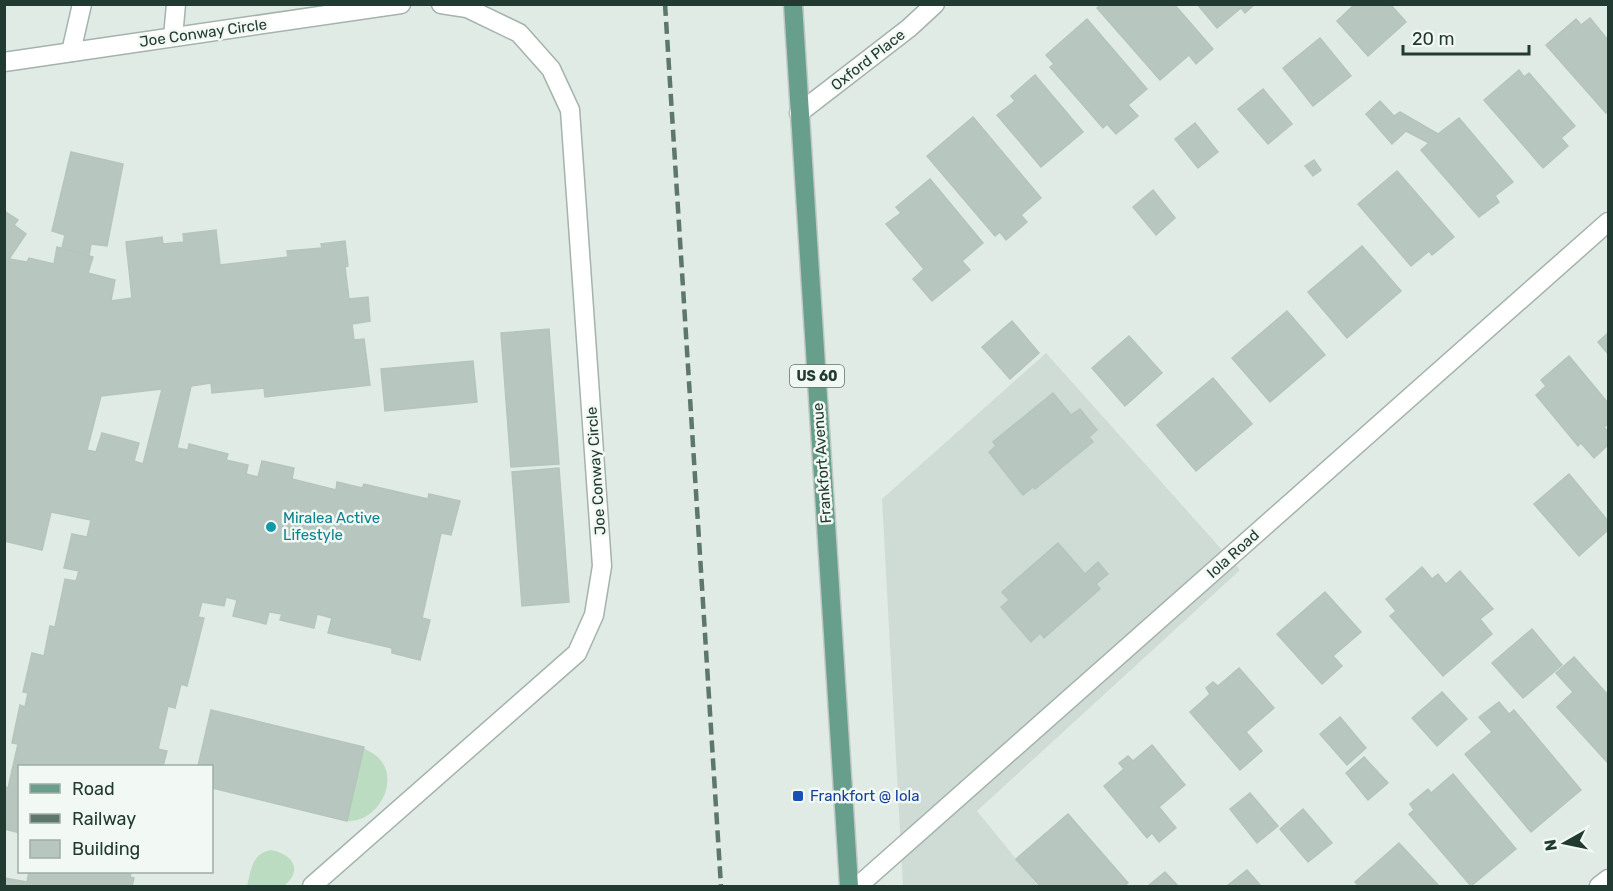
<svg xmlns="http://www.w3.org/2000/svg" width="1613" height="891" font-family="Rubik,sans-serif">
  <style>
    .built { fill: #cfdbd5 }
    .green { fill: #bbdcc1 }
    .building { fill: #b7c6be; stroke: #b4c5bc; stroke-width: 1.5; fill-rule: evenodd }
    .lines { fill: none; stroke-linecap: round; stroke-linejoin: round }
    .minor-casing { stroke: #a4b3ac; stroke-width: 21 }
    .major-casing { stroke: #c1c8c6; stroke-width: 21 }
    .minor { stroke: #fff; stroke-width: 18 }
    .major { stroke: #679f8c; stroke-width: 18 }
    .rail { stroke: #5d776d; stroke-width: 4.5; stroke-dasharray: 12 6; stroke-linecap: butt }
    .culture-dot { fill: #0f9aa8; stroke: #f2f8f4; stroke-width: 2 }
    .transit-dot { fill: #1a4fb4; stroke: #f2f8f4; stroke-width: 2 }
    .labels { text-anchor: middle; stroke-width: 5; stroke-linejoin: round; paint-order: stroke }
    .shield { fill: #f2f8f4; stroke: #60746c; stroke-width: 1.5 }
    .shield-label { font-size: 14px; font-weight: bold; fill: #223b32 }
    .street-label { font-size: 15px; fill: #223b32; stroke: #f2f8f4 }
    .culture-label { font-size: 15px; fill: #0d838f; stroke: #f2f8f4; text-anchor: start }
    .transit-label { font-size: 15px; fill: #164399; stroke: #f2f8f4; text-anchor: start }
  </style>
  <rect width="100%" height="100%" fill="#e1ebe6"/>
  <polygon class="built" points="1046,353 1240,570 977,811 1038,886 903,886 882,499"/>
  <g class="green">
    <path d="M 364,749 C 408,765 383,823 347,821 Z"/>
    <path d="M 271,850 C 292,854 304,869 284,886 L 247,886 C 251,870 252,853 271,850 Z"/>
  </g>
  <g class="building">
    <polygon points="1101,4 1174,4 1213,49 1196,64 1189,55 1160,80 1097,8"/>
    <polygon points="1197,4 1255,4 1245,13 1241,8 1217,28"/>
    <polygon points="1355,4 1390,4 1406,22 1368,56 1337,21"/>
    <polygon points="1590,18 1608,40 1608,110 1606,113 1546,45 1576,19 1581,25"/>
    <polygon points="1087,19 1147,89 1128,105 1138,116 1116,134 1107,124 1103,128 1050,67 1054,64 1046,55"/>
    <polygon points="1320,38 1351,76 1313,106 1283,68"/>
    <polygon points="1519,70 1524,77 1529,73 1575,126 1561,138 1568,146 1543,168 1484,100"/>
    <polygon points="1035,75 1083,132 1041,167 997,115 1015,101 1011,96"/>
    <polygon points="1263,89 1292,124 1268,144 1238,109"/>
    <polygon points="1380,101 1394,116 1400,112 1438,134 1459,118 1513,182 1495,196 1499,202 1479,217 1421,150 1429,143 1406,131 1392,144 1366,114"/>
    <polygon points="973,117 1041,198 1021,215 1027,222 1006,240 1000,232 995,236 927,156"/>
    <polygon points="1195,123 1218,152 1198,168 1175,139"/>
    <polygon points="71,152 123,164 107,246 91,244 89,256 62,248 65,235 52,231"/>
    <polygon points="1314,160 1321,170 1313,176 1305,166"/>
    <polygon points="1397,171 1454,237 1432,255 1429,251 1411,266 1358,204"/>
    <polygon points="930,179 983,243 962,261 970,270 932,301 913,279 924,269 886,224 901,213 896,207"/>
    <polygon points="1153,190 1175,218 1156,235 1133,207"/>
    <path d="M 4,211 L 18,220 L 14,225 L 26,234 L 9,259 L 27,262 L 29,258 L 54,264 L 57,247 L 93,257 L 88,273 L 115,280 L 111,301 L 132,298 L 126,242 L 162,237 L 163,244 L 184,242 L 183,234 L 216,230 L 220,265 L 288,257 L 287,251 L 322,248 L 321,244 L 345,241 L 348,266 L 345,267 L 349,299 L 368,297 L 370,321 L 352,324 L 354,340 L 364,339 L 370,385 L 265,397 L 264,388 L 212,393 L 211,383 L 191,386 L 177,448 L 188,450 L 189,444 L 228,454 L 226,460 L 248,465 L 246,474 L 258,477 L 262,461 L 294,468 L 292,479 L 336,490 L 337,482 L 362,488 L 364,484 L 428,499 L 429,494 L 460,501 L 451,535 L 441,533 L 422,618 L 430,620 L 420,660 L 392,653 L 392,648 L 328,633 L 332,618 L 317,614 L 314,628 L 280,620 L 282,614 L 269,612 L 266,624 L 233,616 L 237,600 L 226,597 L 224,606 L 202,602 L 198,617 L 204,618 L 187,686 L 181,684 L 175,708 L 168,706 L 158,749 L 167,751 L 163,766 L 20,766 L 20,833 L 4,829 L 4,790 L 5,787 L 8,788 L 18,744 L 12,743 L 20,705 L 25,707 L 28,693 L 23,692 L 32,653 L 44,656 L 50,626 L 55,627 L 65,579 L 76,581 L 79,571 L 64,568 L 72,534 L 87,537 L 91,520 L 51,512 L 42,550 L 4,541 ZM 162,389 L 143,464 L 134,461 L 139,443 L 102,433 L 96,452 L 87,450 L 101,396 Z"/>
    <polygon points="1362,246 1401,291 1347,338 1308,292"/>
    <polygon points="1287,311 1325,355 1270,402 1232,358"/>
    <polygon points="1012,321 1039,353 1010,379 982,347"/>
    <polygon points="549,329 559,464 511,467 501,333"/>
    <polygon points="1608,333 1608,354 1598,342"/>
    <polygon points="1129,336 1162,373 1125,406 1092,368"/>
    <polygon points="1569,356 1608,403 1608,424 1604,427 1608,432 1608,445 1594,458 1581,443 1578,446 1536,395 1546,386 1541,380"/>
    <polygon points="473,361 477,402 385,411 381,369"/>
    <polygon points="1213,378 1252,424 1196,471 1157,425"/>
    <polygon points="1053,393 1071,415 1080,409 1097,430 1089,437 1093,442 1035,489 1033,487 1023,495 989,452 996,446 993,442"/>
    <polygon points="559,468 569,602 522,606 512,472"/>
    <polygon points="1569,474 1608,521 1608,530 1579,556 1534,504"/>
    <polygon points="1058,543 1085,574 1098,562 1108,574 1096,584 1100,589 1044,638 1040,633 1031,642 1001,607 1009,600 1002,592"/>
    <polygon points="1422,567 1432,579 1438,574 1446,584 1460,571 1493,609 1480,619 1492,634 1443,676 1390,616 1396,611 1386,599"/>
    <polygon points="1325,592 1361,632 1333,656 1342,666 1322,684 1277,634"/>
    <polygon points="1532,629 1562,665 1523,698 1492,663"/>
    <polygon points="1574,657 1608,695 1608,761 1607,762 1557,707 1573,692 1556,673"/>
    <polygon points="1239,668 1274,708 1246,732 1262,751 1240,770 1190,712 1210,694 1206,688 1213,682 1218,686"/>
    <polygon points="1442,692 1467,719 1437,746 1412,718"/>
    <polygon points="1499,702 1509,714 1514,710 1581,790 1531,832 1465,754 1492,732 1479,717"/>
    <polygon points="211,710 364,747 347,821 212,788 212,766 198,766"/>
    <polygon points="1340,717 1366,748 1347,765 1320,734"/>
    <polygon points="1152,745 1185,785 1159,807 1176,828 1159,842 1152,833 1147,838 1104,786 1124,769 1119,763 1128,756 1133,761"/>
    <polygon points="1364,757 1388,783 1368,800 1346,773"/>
    <polygon points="1453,774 1516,849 1471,886 1409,814 1414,810 1410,804 1428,789 1431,793"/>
    <polygon points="1250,793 1278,826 1257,843 1230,809"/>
    <polygon points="1303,809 1332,843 1308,862 1280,829"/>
    <polygon points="1068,814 1128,883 1124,886 1040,886 1016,859"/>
    <polygon points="1399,843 1439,886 1359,886 1355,882"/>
    <polygon points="1247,870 1261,886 1227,886"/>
    <polygon points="29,872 131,872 130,877 134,878 132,886 4,886 4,878 27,882"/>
    <polygon points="1165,872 1178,886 1148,886"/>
  </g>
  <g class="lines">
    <defs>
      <g id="minor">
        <polyline points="173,37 176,4"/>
        <polyline points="71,52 82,4"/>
        <polyline points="4,62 401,4"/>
        <polyline points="799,113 909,28 935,4"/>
        <polyline points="312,886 577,653 594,615 602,566 570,110 551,69 519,33 467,8 441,4"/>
        <polyline points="858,886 1608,222"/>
        <polyline points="1599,886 1608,879"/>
      </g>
      <polyline id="major" points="793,4 849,886"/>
    </defs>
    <use href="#minor" class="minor-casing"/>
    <use href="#major" class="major-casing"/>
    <use href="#minor" class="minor"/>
    <use href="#major" class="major"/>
    <polyline class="rail" points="665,4 721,886"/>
  </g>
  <circle class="culture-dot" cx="271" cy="527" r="6"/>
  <rect class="transit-dot" x="792" y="790" width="12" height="12" rx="3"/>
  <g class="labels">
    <rect class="shield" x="790" y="365" width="54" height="22" rx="4.5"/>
    <g class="shield-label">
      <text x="817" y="381">US 60</text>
    </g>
    <g class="street-label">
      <text transform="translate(203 33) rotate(-8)" y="5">Joe Conway Circle</text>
      <text transform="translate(868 60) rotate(-38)" y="5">Oxford Place</text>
      <text transform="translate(822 463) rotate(-94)" y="5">Frankfort Avenue</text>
      <text transform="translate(596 471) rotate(-94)" y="5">Joe Conway Circle</text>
      <text transform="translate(1233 554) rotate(-42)" y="5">Iola Road</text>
    </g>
    <g class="culture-label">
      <text x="283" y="523">Miralea Active<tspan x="283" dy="17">Lifestyle</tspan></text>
    </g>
    <g class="transit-label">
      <text x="810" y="801">Frankfort @ Iola</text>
    </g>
  </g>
  <rect width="1613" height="891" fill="none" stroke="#223b32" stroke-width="12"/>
  <rect x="18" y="765" width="195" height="108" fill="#f2f8f4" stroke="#9faca6" stroke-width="1.5"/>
  <rect x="30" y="784" width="30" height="9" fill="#679f8c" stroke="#9faca6" stroke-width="1.5"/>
  <text x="72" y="795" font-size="18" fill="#223b32">Road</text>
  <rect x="30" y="814" width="30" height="9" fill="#5d776d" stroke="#9faca6" stroke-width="1.5"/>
  <text x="72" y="825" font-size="18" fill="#223b32">Railway</text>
  <rect x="30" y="840" width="30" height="18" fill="#b7c6be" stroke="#9faca6" stroke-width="1.5"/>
  <text x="72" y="855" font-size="18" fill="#223b32">Building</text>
  <g transform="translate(1565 843) rotate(261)" stroke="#f2f8f4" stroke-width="4.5" paint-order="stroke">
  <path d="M0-4.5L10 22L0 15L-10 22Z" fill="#223b32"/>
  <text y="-9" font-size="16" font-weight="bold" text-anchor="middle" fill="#223b32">N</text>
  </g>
  <path d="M1403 45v9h126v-9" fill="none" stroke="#223b32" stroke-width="3"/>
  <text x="1412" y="45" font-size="18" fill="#223b32" stroke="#f2f8f4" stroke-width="4.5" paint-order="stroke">20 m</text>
</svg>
